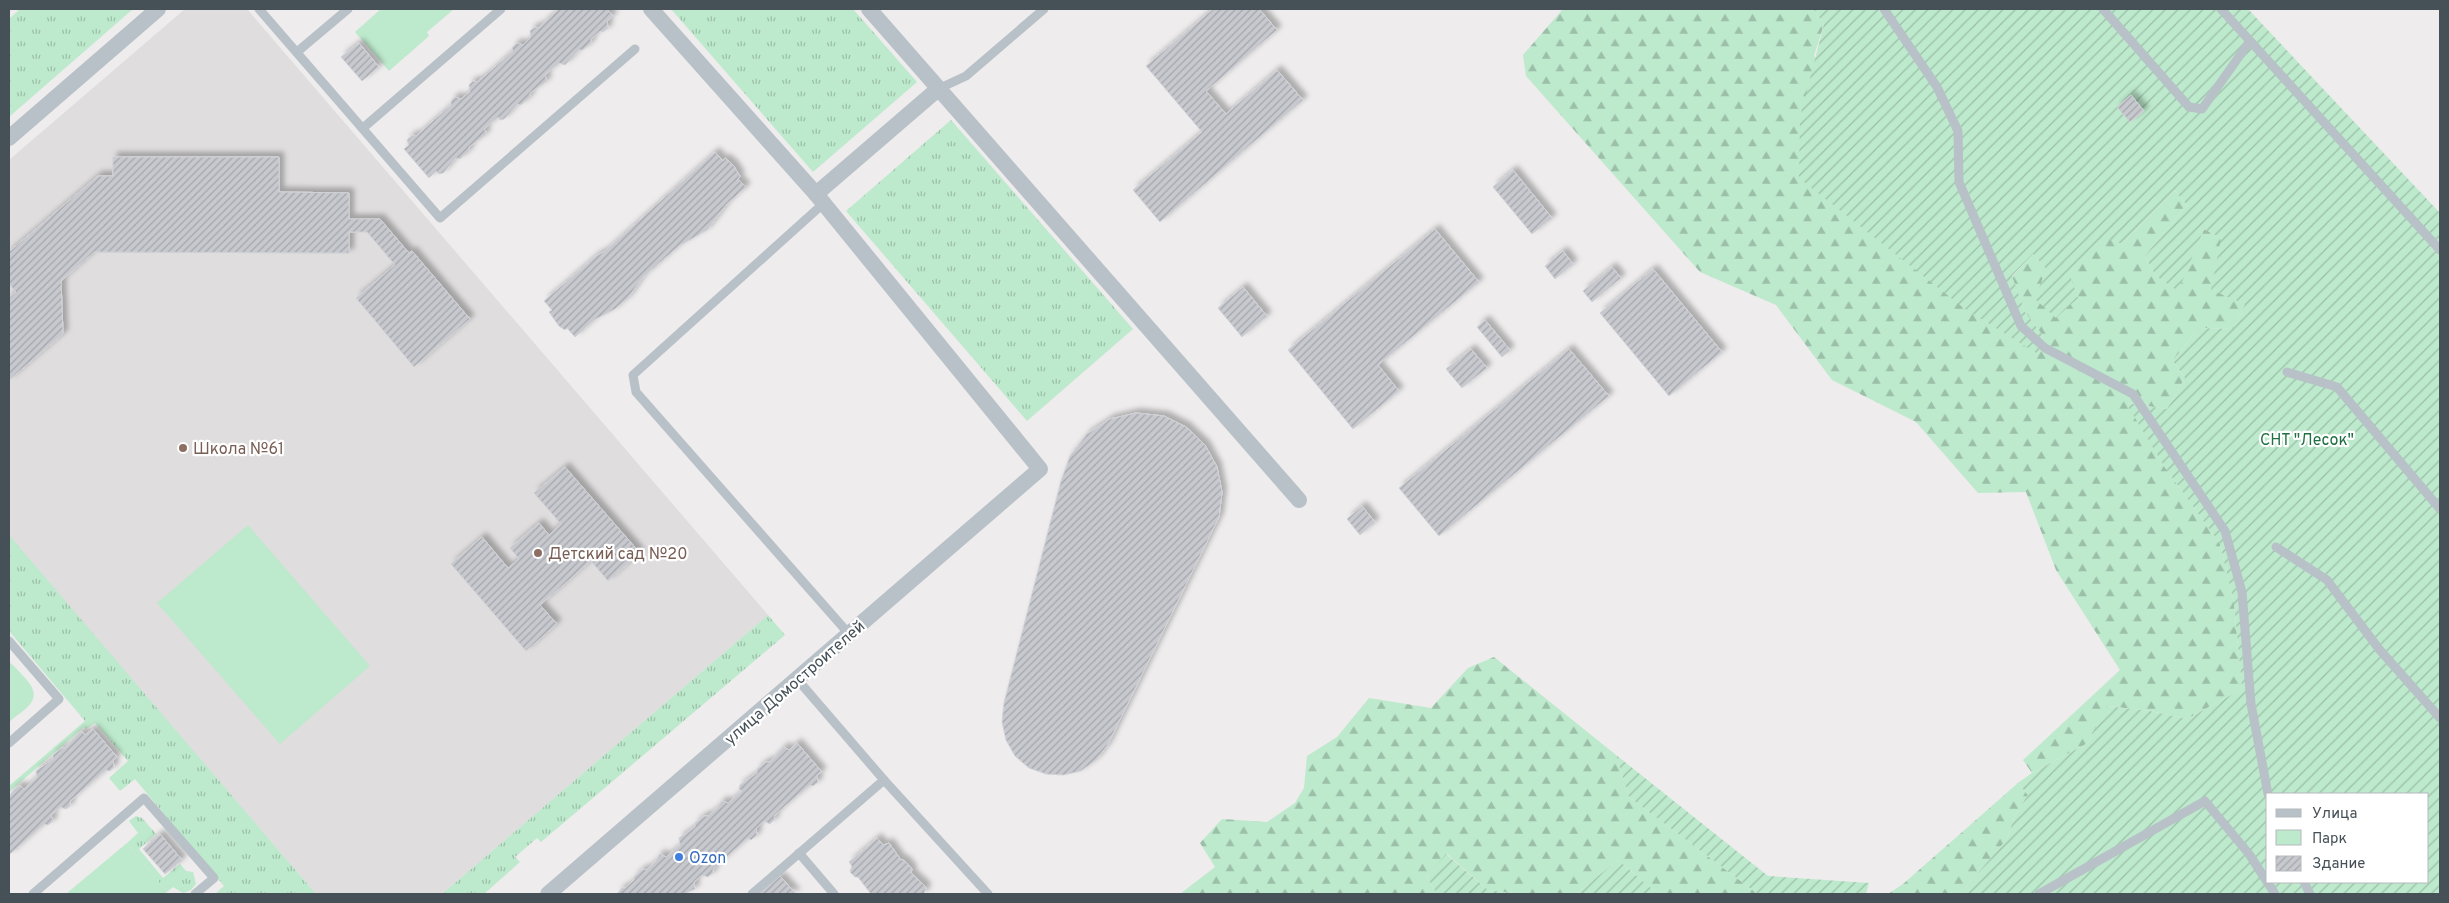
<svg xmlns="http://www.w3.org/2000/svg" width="2449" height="903" font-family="Overpass,sans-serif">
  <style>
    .education { fill: #dfdddd }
    .grass { fill: url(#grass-tufts) }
    .forest { fill: url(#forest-firs) }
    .park { fill: #bde9cc }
    .garden { fill: url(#garden-furrows); fill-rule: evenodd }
    .building { fill: url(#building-hatch); stroke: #d0d2d7; filter: url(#shadow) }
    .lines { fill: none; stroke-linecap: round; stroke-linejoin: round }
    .service { stroke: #b8c1c7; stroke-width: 9 }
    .minor { stroke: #b8c1c7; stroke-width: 16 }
    .education-dot { fill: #8d6e63; stroke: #fff; stroke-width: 2 }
    .shop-dot { fill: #3f7fe0; stroke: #fff; stroke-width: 2 }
    .labels { text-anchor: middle; stroke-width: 4.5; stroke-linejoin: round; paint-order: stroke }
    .park-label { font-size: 16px; fill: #206f44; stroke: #fff }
    .education-label { font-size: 16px; fill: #785e54; stroke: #fff; text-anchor: start }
    .street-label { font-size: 16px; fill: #465057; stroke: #fff }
    .shop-label { font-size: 16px; fill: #366cbe; stroke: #fff; text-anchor: start }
  </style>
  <defs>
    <pattern id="grass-tufts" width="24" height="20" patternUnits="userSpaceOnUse" patternTransform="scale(1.25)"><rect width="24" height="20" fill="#bde9cc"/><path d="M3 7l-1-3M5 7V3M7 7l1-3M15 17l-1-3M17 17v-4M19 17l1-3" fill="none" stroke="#9bbfa8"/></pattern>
    <pattern id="forest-firs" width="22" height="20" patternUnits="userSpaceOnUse" patternTransform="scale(1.25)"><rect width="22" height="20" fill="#bde9cc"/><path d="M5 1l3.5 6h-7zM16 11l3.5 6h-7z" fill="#9bbfa8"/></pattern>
    <pattern id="garden-furrows" width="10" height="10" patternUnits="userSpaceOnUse" patternTransform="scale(1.25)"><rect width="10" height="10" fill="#bde9cc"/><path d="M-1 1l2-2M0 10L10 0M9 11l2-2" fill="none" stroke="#9bbfa8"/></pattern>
    <pattern id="building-hatch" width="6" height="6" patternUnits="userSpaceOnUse" patternTransform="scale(1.25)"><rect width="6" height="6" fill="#c7c9ce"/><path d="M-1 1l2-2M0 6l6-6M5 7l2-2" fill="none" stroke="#a3a6aa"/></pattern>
    <filter id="shadow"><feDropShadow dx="4.5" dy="-4.5" stdDeviation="2.5" flood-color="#0004"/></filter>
  </defs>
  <rect width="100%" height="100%" fill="#eeecec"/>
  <polygon class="education" points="185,9 247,9 768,615 442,894 316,894 9,536 9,160"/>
  <g class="grass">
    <polygon points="20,9 133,9 9,117 9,19"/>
    <polygon points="671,9 853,9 917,82 813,172"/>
    <polygon points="951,120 1133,329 1027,421 846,211"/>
    <polygon points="9,535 316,894 215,894 224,886 135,779 120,791 109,778 128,761 95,723 86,729 84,727 9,792 9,786 85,721 9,631"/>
    <polygon points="768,615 785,635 541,842 537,838 515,857 520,862 484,894 442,894"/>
    <polygon points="136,816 142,818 156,834 139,849 163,878 180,864 186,871 193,872 196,884 191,890 183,893 173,887 167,892 127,843 138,833 129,821"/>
  </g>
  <g class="forest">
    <polygon points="1563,9 1813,9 1824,24 1814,56 2038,354 2043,336 2025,312 2012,277 2033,254 2046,269 2069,273 2106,237 2122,244 2175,191 2187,205 2145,256 2156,276 2178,290 2204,229 2221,238 2245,304 2233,329 2198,328 2173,361 2185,378 2167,409 2127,403 2164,466 2220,544 2234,603 2242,689 2187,719 2150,711 2108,706 2088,743 2032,773 2023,760 2120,670 2056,570 2026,492 1978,493 1916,422 1832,380 1776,305 1700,272 1526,76 1523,55"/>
    <polygon points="1494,657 1616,755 1629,797 1758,894 1658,894 1618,860 1576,894 1522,894 1488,890 1447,854 1427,877 1437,894 1180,894 1215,867 1200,843 1222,819 1267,822 1295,803 1304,788 1307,756 1337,737 1369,698 1431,708 1468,668"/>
    <polygon points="2018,783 2028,795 2015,815 2007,839 1960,894 1888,894 1903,884"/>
  </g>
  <g class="park">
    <polygon points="381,9 454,9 427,32 429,36 389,71 355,32"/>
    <polygon points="248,525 370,666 280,744 157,603"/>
    <path d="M 9,662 C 16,667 20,673 26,679 C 45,701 25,708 9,722 Z"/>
    <polygon points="127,843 167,892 164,894 66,894"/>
  </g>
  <g class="garden">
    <path d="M 1813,9 L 2248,9 L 2440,213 L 2440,894 L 1960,894 L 2007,839 L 2015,815 L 2028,795 L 2018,783 L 2032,773 L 2088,743 L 2107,706 L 2150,711 L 2187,719 L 2242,689 L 2234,603 L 2220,544 L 2164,466 L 2126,403 L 2167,409 L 2185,378 L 2173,361 L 2198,328 L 2233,329 L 2245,304 L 2211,290 L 2221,238 L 2204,229 L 2178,291 L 2156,276 L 2145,256 L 2187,205 L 2175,191 L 2122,244 L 2106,238 L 2069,273 L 2078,298 L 2056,318 L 2035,299 L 2046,269 L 2033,254 L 2012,276 L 2025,312 L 2043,336 L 2038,354 L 1965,309 L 1799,178 L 1800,117 L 1824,24 ZM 2268,794 L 2428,794 L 2428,882 L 2268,882 Z"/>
    <polygon points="1616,755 1768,876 1869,883 1866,894 1758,894 1629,797"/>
    <polygon points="1446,854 1488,890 1522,894 1437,894 1427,877"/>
    <polygon points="1618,860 1658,894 1576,894"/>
  </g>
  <g class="building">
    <polygon points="559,9 607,9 613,16 607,21 608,28 603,32 600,31 591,39 591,43 583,50 579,50 565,65 559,63 545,75 547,81 530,93 530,97 521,105 518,104 504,119 500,120 498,117 484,129 486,132 485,135 469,147 469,151 460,159 456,158 443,173 439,174 436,171 429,178 404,149 409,145 407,140 413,135 416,136 451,105 451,101 455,97 461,99 470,92 469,85 473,81 477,82 487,74 513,51 512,48 517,43 523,45 531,37 530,31 535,27 538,28"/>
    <polygon points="1213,9 1259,9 1277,30 1206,91 1226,114 1277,70 1303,100 1160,222 1133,190 1202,132 1146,66"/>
    <polygon points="359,43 379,67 362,81 341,57"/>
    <polygon points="2131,95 2144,111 2130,122 2117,107"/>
    <polygon points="715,152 723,161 725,158 733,165 740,176 738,179 746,187 727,204 707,230 679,246 642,278 628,298 615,309 594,320 575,337 567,328 565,330 559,326 549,312 552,310 544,301 596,256 604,252"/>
    <polygon points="113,157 279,157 279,192 349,193 349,253 94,252 61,281 63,334 9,380 9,298 16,292 9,284 9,252 98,176 113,176"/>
    <polygon points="113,157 279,157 279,192 349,193 349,219 380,219 409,253 412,251 470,319 414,367 356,298 395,265 367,232 349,232 349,253 94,252 61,281 63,334 9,380 9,298 16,292 9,284 9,252 98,176 113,176"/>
    <polygon points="1513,170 1552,218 1532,234 1493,187"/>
    <polygon points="1435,229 1479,282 1378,365 1399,391 1353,429 1288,350"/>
    <polygon points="1563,251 1573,264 1555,279 1545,266"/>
    <polygon points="1612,267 1621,278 1592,302 1583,291"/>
    <polygon points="1653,269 1722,352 1669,396 1600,313"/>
    <polygon points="1243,287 1267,316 1242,337 1218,308"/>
    <polygon points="1485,320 1510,350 1502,357 1477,327"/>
    <polygon points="1471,349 1487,368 1462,388 1446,369"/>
    <polygon points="1569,349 1609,396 1439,536 1399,488"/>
    <polygon points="1136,413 1164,416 1186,427 1205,445 1217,467 1222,492 1219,517 1107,746 1096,760 1081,771 1063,775 1046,774 1029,768 1015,756 1006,740 1002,722 1004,703 1061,481 1070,456 1087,434 1110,419"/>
    <polygon points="565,467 640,553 608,581 591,561 540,605 557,624 526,651 451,564 482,537 508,568 519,559 510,548 539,523 549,535 561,524 534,493"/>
    <polygon points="1362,506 1375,522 1360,535 1347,519"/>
    <polygon points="93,729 117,757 113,761 114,767 110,771 106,770 70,801 70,806 66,809 60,807 51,815 53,821 48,825 44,824 9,855 9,797 13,791 17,787 21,786 24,789 37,777 36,771 53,759 53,755 62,748 65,748 79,733 83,732 85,735"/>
    <polygon points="797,743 822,772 817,775 818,782 813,786 810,785 784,807 774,816 775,819 770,824 764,821 756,829 757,835 751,840 748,838 713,869 713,873 708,877 702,875 694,882 695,889 684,894 617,894 622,888 625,888 634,880 634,877 643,869 646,870 655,862 660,854 666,857 680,845 679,838 695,827 695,823 704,816 708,816 717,808 722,801 728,803 742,791 739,789 740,785 757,773 757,769 766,762 770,762 784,747 789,750"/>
    <polygon points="160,834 182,860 165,874 143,849"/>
    <polygon points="877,838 883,845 889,843 901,860 904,860 912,869 911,873 926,887 924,894 871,894 858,877 855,877 850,872 852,866 849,862"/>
    <polygon points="780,876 796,894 759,894"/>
  </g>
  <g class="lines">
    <g class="service">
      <polyline points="259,9 440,218 635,49"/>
      <polyline points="1884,9 1937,87 1958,131 1959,182 2021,326 2045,348 2133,394 2225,531 2242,592 2251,704 2268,794"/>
      <polyline points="2103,9 2189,107 2202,109 2250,41"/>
      <polyline points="2221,9 2440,250"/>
      <polyline points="297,52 348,9"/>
      <polyline points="938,89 966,76 1044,9"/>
      <polyline points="363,128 501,9"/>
      <polyline points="824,203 633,375 636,392 849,634"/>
      <polyline points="2287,372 2337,387 2440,509"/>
      <polyline points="2276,547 2327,580 2379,649 2440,718"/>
      <polyline points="9,641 59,699 9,743"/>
      <polyline points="884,780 988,894"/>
      <polyline points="799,853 834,894"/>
      <polyline points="2304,882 2310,894"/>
      <polyline points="33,894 144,798 214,878 195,894"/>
      <polyline points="752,894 884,780 797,679"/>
      <polyline points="2039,894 2205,801 2249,854 2275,894"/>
    </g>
    <g class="minor">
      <polyline points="869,9 1299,500"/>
      <polyline points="9,138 158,9"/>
      <polyline points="816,194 938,89"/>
      <polyline points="548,894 1040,469 816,194 651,9"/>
    </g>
  </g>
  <g class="education-dot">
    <circle cx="183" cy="448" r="5"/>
    <circle cx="538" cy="553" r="5"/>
  </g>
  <circle class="shop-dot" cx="679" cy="857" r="5"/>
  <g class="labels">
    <g class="park-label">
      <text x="2307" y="445">СНТ "Лесок"</text>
    </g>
    <g class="education-label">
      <text x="193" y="454">Школа №61</text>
      <text x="548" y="559">Детский сад №20</text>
    </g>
    <g class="street-label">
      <text transform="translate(794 682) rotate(-41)" y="6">улица Домостроителей</text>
    </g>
    <g class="shop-label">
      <text x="689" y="863">Ozon</text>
    </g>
  </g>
  <rect width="2449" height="903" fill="none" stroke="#465057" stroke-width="20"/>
  <rect x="2266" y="793" width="162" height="90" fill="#ffffff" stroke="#b5b9bc"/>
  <rect x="2276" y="809" width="25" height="8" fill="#b8c1c7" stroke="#b5b9bc"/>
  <text x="2312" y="818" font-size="15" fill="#465057">Улица</text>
  <rect x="2276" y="830" width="25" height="15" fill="#bde9cc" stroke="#b5b9bc"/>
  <text x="2312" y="843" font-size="15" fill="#465057">Парк</text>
  <rect x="2276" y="856" width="25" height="15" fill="url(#building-hatch)" stroke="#b5b9bc"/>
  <text x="2312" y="868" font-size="15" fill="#465057">Здание</text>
</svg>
